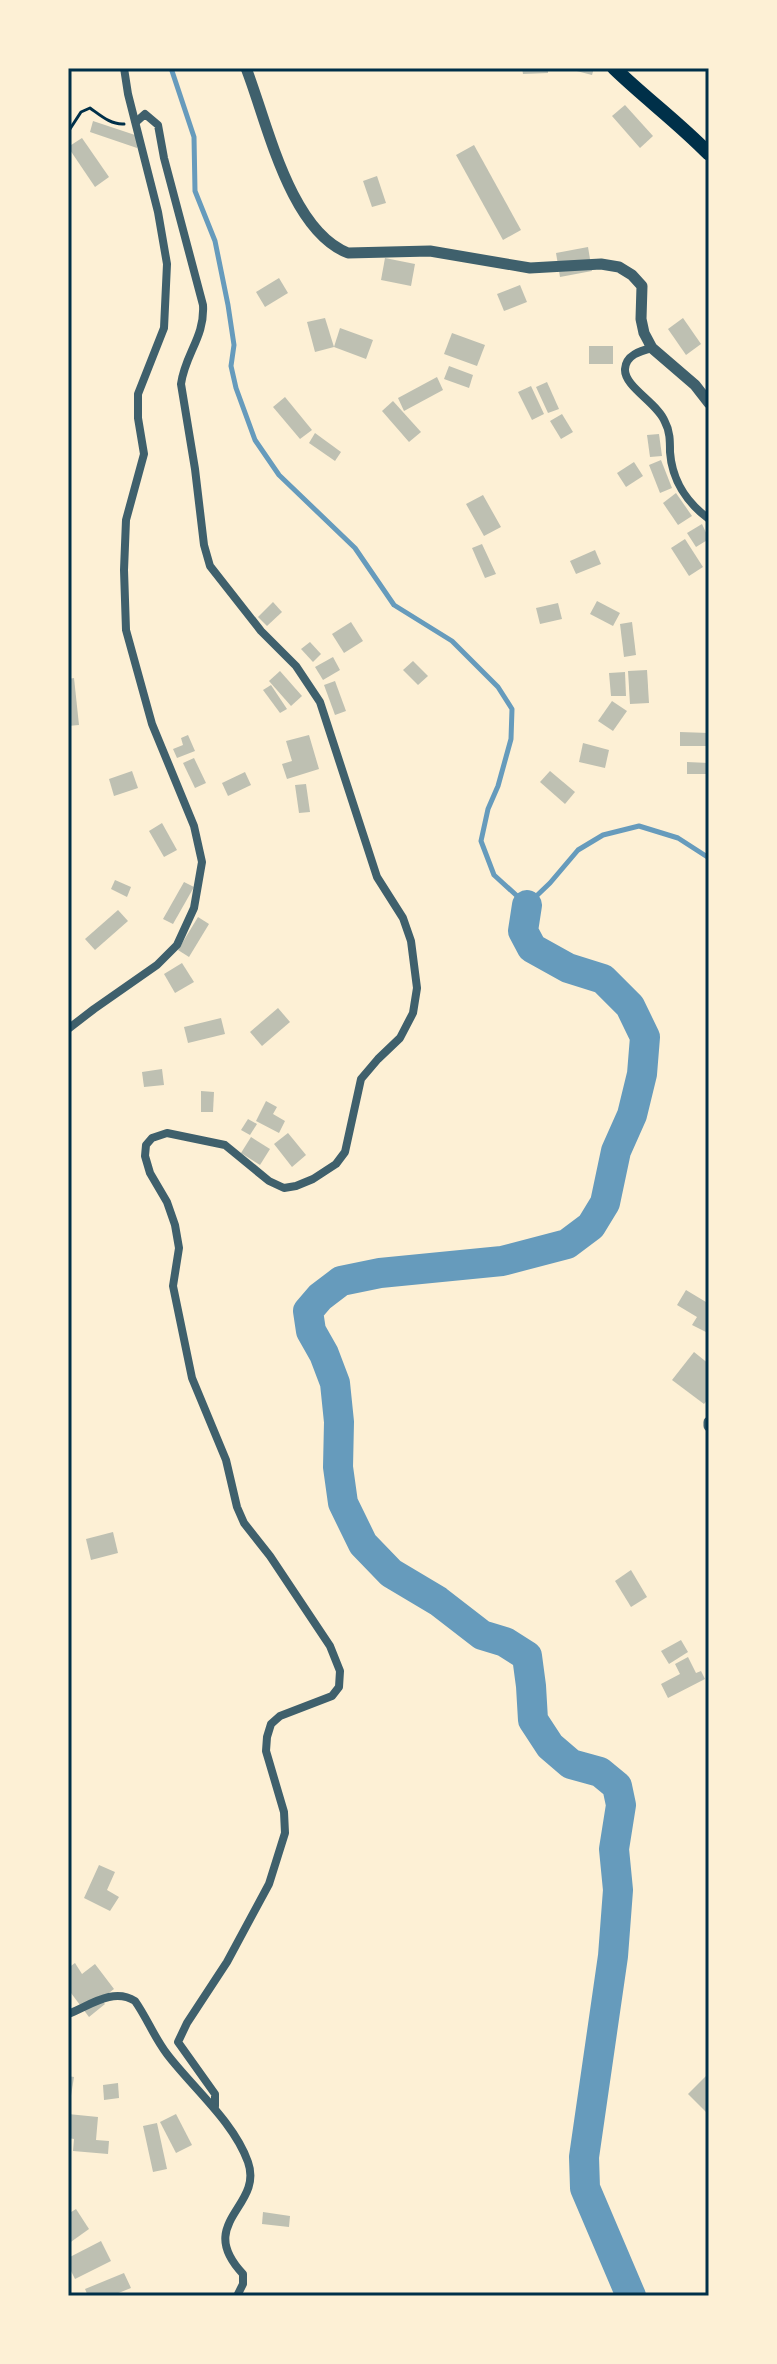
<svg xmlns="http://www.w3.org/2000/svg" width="777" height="2364" font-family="'DejaVu Sans',sans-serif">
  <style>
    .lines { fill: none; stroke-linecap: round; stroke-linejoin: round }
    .stream { stroke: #669bbc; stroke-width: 5 }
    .river { stroke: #669bbc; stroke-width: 30 }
    .building { fill: #bec0b2 }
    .path { stroke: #003049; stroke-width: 3 }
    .minor { stroke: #3f606c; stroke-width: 8 }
    .tertiary { stroke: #3f606c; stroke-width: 11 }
    .trunk { stroke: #003049; stroke-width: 14 }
    .neatline { fill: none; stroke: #003049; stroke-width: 3 }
  </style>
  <rect width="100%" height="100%" fill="#fdf0d5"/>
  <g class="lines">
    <polyline class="stream" points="171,68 194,137 195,191 215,241 228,305 234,345 231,366 236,388 255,440 279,475 355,548 394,605 452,641 498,687 512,709 511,739 498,786 488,809 481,841 494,875 527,905 550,883 578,850 603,835 639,826 678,838 709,858"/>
    <polyline class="river" points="527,905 523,931 532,948 568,968 603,979 630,1006 645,1037 642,1074 632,1115 616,1151 605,1203 591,1226 567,1244 502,1261 380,1273 341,1281 320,1297 308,1311 311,1331 324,1354 335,1383 339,1422 338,1467 343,1503 363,1544 391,1573 438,1601 482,1635 505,1642 527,1656 531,1686 533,1720 550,1746 571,1764 600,1772 617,1786 621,1805 614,1849 618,1890 613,1956 584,2157 585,2188 631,2296"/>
  </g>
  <g class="building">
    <polygon points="522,68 548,68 548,73 523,74"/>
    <polygon points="565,68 594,68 592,75"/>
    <polygon points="625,105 653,136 640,148 612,116"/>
    <polygon points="93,121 141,137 137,148 90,132"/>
    <polygon points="82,138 109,177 95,187 68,147"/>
    <polygon points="474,145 521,230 503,240 456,155"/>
    <polygon points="377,176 386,203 372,207 363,181"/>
    <polygon points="588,247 592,271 560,277 556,253"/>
    <polygon points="385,258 415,264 411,286 381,280"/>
    <polygon points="279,278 288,293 265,307 256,292"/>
    <polygon points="520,285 527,302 504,311 497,294"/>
    <polygon points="325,318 334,347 315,352 307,322"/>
    <polygon points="683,318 701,344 686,355 668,329"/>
    <polygon points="340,328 373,340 366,359 334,347"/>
    <polygon points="452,333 485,345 477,366 444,354"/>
    <rect x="589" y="346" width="24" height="18"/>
    <polygon points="449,366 473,375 469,388 444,379"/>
    <polygon points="437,377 443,390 404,411 398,398"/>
    <polygon points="547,382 559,409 548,413 536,387"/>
    <polygon points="531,386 544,414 532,420 518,392"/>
    <polygon points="285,397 312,430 300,439 273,407"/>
    <polygon points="393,401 421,432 409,442 382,411"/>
    <polygon points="562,414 573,432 561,439 550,421"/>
    <polygon points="315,433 341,452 335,461 309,443"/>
    <polygon points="659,434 662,456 650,457 647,435"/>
    <polygon points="661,460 672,488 660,493 649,465"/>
    <polygon points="634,462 643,476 626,487 617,473"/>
    <polygon points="676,493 692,516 678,525 663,503"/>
    <polygon points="483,495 501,527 484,536 466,504"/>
    <polygon points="702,524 709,539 696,547 687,533"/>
    <polygon points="685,539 703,567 689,576 671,548"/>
    <polygon points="482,544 496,574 485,578 472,548"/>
    <polygon points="595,550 601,564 576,574 570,561"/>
    <polygon points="597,601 620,613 613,626 590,614"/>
    <polygon points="273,602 282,612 267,626 258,617"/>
    <polygon points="558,603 562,619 540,624 536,608"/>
    <polygon points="351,622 363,641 344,653 332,634"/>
    <polygon points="632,622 636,655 624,657 620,624"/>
    <polygon points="310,642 321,654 313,662 301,649"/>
    <polygon points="333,657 340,670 323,680 315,667"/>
    <polygon points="413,661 428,676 418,685 403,670"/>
    <polygon points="647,670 649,703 630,704 628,671"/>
    <polygon points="280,671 302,696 291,706 269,681"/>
    <polygon points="625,672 626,696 611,696 609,673"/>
    <polygon points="74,678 79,725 68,726 68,679"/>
    <polygon points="335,681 346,711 335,715 324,685"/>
    <polygon points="271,685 287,709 280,713 263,690"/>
    <polygon points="612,701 627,711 613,731 598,721"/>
    <polygon points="680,732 709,733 709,746 680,746"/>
    <polygon points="188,735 195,751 177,758 173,749 183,745 181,738"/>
    <polygon points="309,735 319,769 287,779 282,764 292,761 286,741"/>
    <polygon points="583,743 609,750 605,768 579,762"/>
    <polygon points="194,758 206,783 195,788 183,763"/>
    <polygon points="687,762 709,763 709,774 687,774"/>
    <polygon points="132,771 138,788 114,796 109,779"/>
    <polygon points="550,771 575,792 565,804 540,782"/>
    <polygon points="245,772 251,785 228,796 222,783"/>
    <polygon points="306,784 310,812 299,813 295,785"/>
    <polygon points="162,823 177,850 164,857 149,831"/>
    <polygon points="115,880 131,887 127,897 111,889"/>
    <polygon points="184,882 194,887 173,924 163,919"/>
    <polygon points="118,910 128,921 95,950 85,939"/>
    <polygon points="198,917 209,924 189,957 178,950"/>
    <polygon points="182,963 194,982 175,993 164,974"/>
    <polygon points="278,1008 290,1022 262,1046 250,1032"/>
    <polygon points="221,1018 225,1034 188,1043 184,1027"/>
    <polygon points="162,1069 164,1085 144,1087 142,1072"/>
    <polygon points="201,1091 214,1092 213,1112 201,1112"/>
    <polygon points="266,1101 277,1107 273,1114 285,1121 279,1133 256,1121"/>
    <polygon points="248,1119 257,1124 250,1135 241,1130"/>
    <polygon points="288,1133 306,1155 292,1167 274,1144"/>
    <polygon points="251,1137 270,1149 260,1165 241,1153"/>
    <polygon points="686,1290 706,1302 709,1296 708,1333 692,1325 697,1317 677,1305"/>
    <polygon points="694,1352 709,1364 709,1398 704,1404 672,1380"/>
    <polygon points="113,1532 118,1553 91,1560 86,1539"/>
    <polygon points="631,1570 647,1597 631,1607 615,1581"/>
    <polygon points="681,1640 688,1652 669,1664 661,1651"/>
    <polygon points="688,1657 696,1673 701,1671 705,1679 668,1698 661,1684 680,1674 675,1664"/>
    <polygon points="99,1865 115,1872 107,1890 119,1897 110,1911 84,1898"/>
    <polygon points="75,1963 82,1974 95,1964 114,1989 101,1999 105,2004 89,2017 68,1989 68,1968"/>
    <polygon points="709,2073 709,2115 688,2094"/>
    <polygon points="68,2076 74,2077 70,2102 68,2102"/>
    <polygon points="118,2083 119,2098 104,2100 103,2085"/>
    <polygon points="68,2114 98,2117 96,2140 109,2141 108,2154 73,2151 74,2139 68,2138"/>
    <polygon points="176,2114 192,2145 176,2153 160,2122"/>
    <polygon points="157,2123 167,2169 153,2172 143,2126"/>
    <polygon points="76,2209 89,2229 68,2244 68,2214"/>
    <polygon points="263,2212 290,2216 289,2227 262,2224"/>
    <polygon points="101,2241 111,2261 75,2279 68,2265 68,2258"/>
    <polygon points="124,2273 131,2288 111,2296 88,2296 85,2289"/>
  </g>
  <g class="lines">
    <path class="path" d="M 68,132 L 81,112 L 90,108 C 100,115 111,125 124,124"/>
    <g class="minor">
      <path d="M 136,122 L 145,114 L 158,125 L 164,158 L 203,305 C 205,337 185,354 181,384 L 195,469 L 204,545 L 210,566 L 261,631 L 296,666 L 320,702 L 377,877 L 403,918 L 411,941 L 417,988 L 413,1013 L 400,1038 L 378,1059 L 361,1079 L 345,1152 L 336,1164 L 313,1179 L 296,1186 L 284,1188 L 269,1181 L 225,1145 L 167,1133 L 152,1138 L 146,1145 L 145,1156 L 150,1173 L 167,1202 L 175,1225 L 179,1248 L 173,1286 L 192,1378 L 226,1460 L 237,1507 L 244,1523 L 270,1556 L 330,1646 L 340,1671 L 339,1687 L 332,1696 L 280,1716 L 271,1724 L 267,1737 L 266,1751 L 284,1812 L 285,1833 L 269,1884 L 227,1962 L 187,2023 L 178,2042 L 215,2094 L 215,2106"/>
      <path d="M 652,348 C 640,351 626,355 625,369 C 624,387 658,403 665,422 C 670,431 670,441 670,452 C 672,480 687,503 709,519"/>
      <polyline points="68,1029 94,1009 157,965 177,945 194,908 202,862 194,826 152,724 126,630 124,570 126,520 144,454 138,418 138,394 164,328 167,264 158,212 128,94 124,68"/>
      <path d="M 68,2014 C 89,2006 113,1987 135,2001 C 147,2018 154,2037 167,2054 C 192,2087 234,2122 248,2162 C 264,2207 194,2222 243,2274 L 243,2284 L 237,2296"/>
    </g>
    <g class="tertiary">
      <path d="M 246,68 C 267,121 289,230 348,253 L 430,251 L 530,268 L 601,264 L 619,267 L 632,275 L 642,286 L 641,319 L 644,333 L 652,348 L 695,385 L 709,403"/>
      <polyline points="709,1422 709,1426"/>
    </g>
    <path class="trunk" d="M 614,68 C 645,98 679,123 709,154"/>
  </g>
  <rect width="777" height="2364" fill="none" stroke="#fdf0d5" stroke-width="140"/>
  <rect x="70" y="70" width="637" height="2224" class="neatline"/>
</svg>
